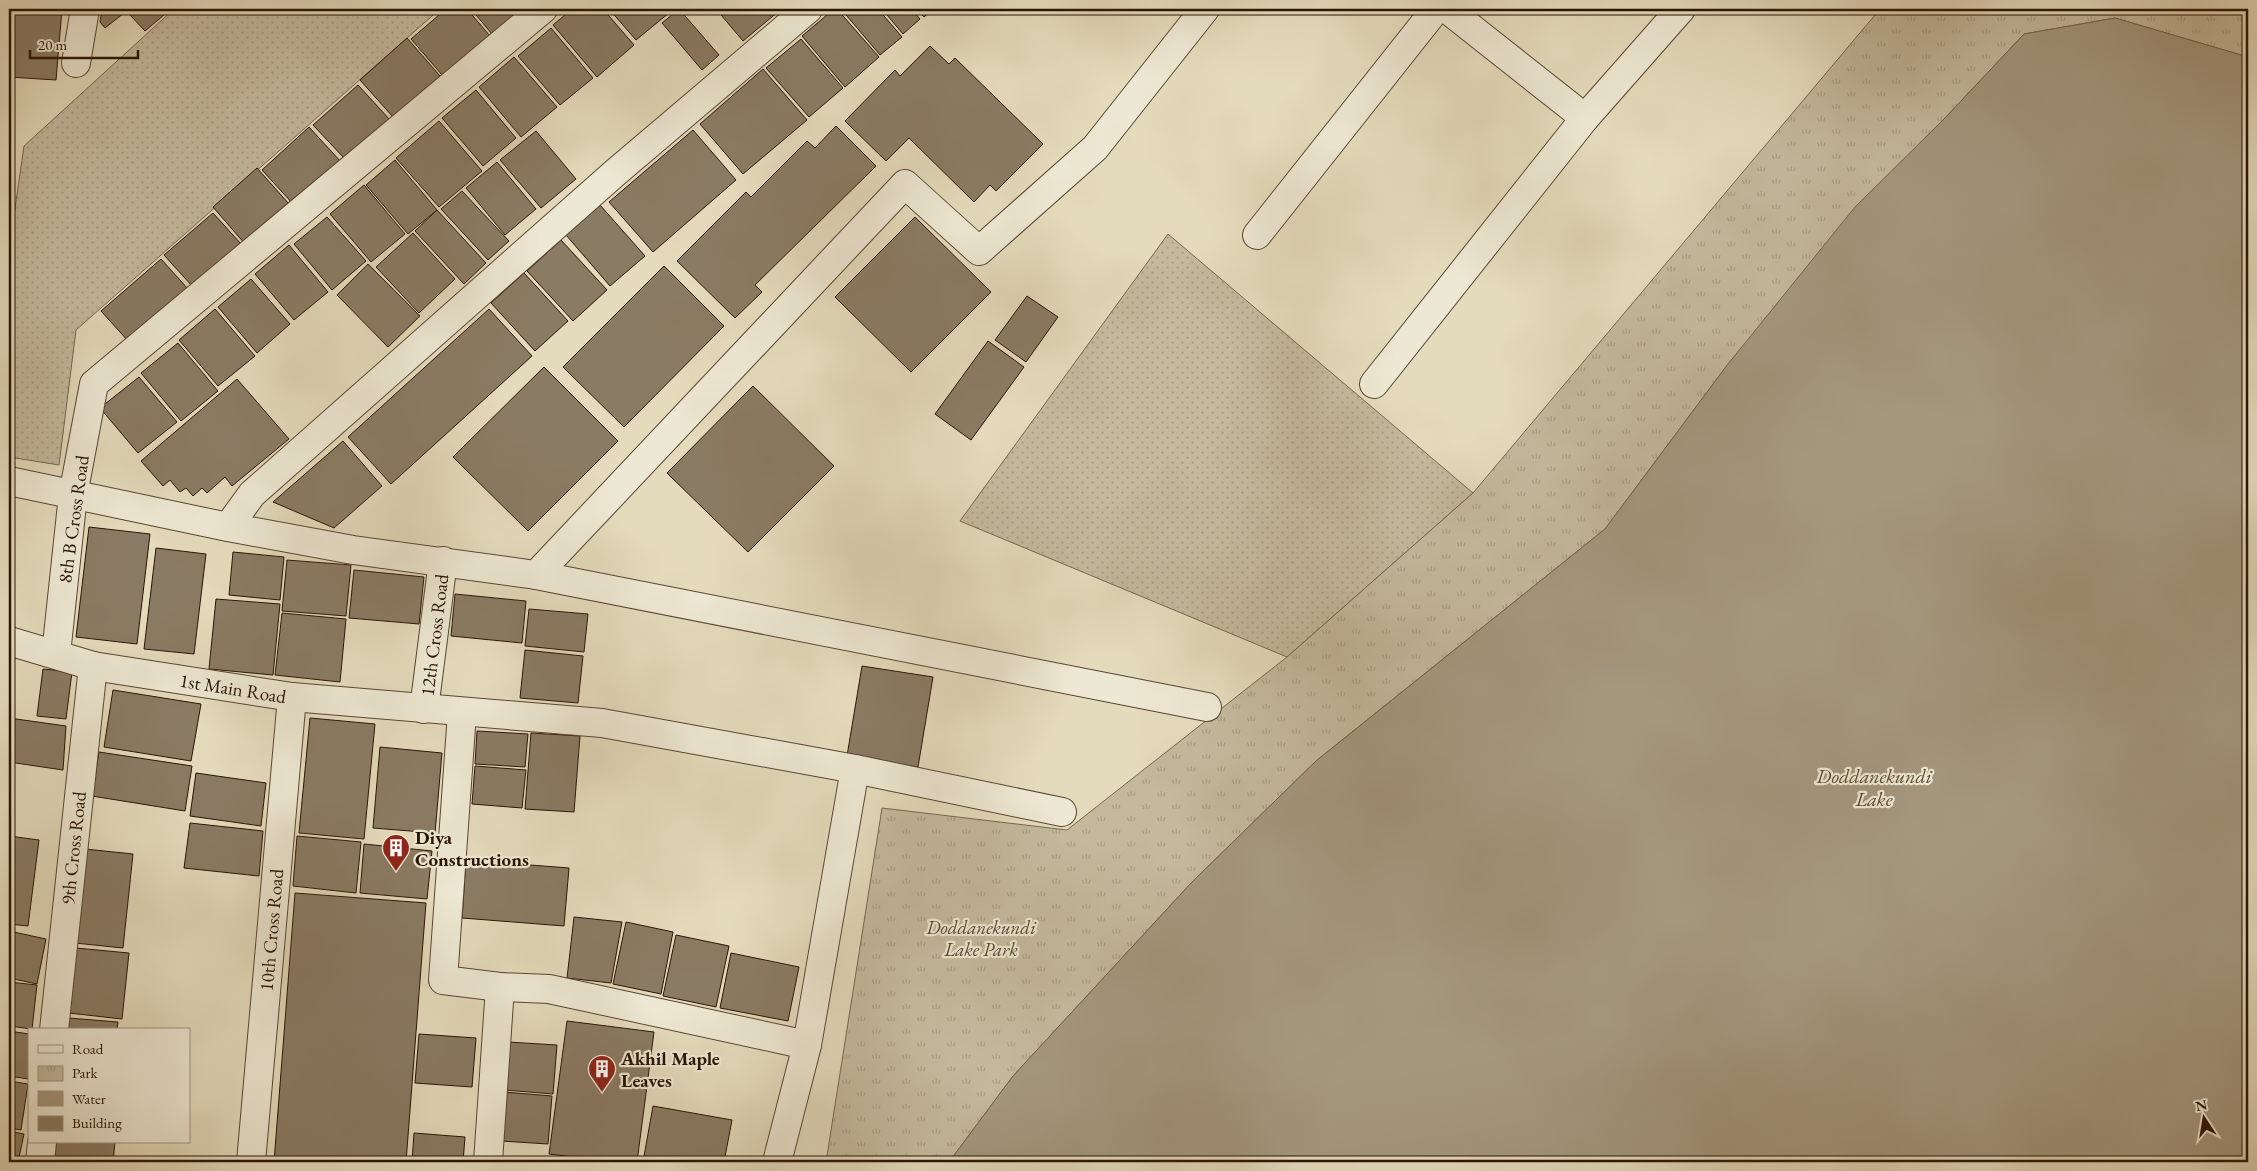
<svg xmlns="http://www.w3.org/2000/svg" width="2257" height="1171" font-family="'EB Garamond',serif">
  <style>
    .grass { fill: url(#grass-dots); stroke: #766651 }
    .park { fill: url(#park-tufts); stroke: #766651 }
    .water { fill: #a4977e; stroke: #73634e }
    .building { fill: #8a7b64; stroke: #291405 }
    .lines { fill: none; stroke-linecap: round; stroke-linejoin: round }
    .minor-casing { stroke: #584633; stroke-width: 30 }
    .minor { stroke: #ede8d3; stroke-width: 28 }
    .labels { text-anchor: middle; stroke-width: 4.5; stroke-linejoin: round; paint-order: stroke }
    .street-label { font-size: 19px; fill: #291405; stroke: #ede8d3 }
    .poi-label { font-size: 19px; font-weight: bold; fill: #291405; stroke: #ede8d3; text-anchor: start }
    .park-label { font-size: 19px; font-style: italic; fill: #584633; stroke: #ede8d3 }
    .water-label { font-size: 20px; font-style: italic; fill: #5a4835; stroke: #ede8d3 }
  </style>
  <defs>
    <pattern id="grass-dots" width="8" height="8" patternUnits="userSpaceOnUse" patternTransform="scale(1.25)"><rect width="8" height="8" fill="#c4b99d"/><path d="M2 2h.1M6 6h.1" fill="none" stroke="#a89e86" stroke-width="1.8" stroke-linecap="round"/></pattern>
    <pattern id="park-tufts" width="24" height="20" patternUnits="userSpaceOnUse" patternTransform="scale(1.25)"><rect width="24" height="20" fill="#c4b99d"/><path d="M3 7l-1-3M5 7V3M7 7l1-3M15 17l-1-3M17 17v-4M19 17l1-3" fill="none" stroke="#a89e86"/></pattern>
  </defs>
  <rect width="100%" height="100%" fill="#e4dbbc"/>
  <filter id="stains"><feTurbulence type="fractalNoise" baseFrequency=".004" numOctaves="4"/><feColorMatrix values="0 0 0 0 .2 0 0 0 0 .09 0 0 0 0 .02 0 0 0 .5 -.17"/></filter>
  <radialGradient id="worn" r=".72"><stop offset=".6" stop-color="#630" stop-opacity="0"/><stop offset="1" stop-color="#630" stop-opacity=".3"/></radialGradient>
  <g class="grass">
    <polygon points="174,9 440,9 76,330 59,465 9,457 9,250 24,146"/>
    <polygon points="1168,234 1473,493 1287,657 960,521"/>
  </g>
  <polygon class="park" points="1880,9 2248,9 2248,57 2115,18 2024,34 1945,118 1728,364 1605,529 1316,761 1192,882 1013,1076 949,1162 826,1162 882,808 1067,830 1287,657 1473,493"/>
  <polygon class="water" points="2115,18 2248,57 2248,1162 949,1162 1013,1076 1192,882 1316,761 1605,529 1728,364 1855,207 1945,118 2024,34"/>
  <g class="building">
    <polygon points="11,9 62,9 56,80 9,77"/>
    <polygon points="102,9 129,9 105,28 100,22"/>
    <polygon points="137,9 171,9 145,31 130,15"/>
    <polygon points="446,9 467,9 490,36 443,76 411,39"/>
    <polygon points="471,9 521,9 492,34"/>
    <polygon points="572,9 603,9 634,45 597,77 553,25"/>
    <polygon points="609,9 665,9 669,13 636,40"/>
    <polygon points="679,9 719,55 702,70 662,23"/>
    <polygon points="716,9 777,9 779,11 743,41"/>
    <polygon points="834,9 837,9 879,57 845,87 802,36"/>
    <polygon points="841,9 878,9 902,37 880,55"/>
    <polygon points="882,9 911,9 920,19 903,34"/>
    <polygon points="916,9 933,9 924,17"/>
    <polygon points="551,28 593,78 560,105 518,56"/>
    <polygon points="407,38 440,76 393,117 360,80"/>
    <polygon points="801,39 843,88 809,117 766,68"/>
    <polygon points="930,46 949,64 955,58 1043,144 996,191 990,185 974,202 909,138 886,161 845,121 895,70 900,76"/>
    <polygon points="514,57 557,107 521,137 479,87"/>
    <polygon points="763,69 807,120 743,174 700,124"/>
    <polygon points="358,85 390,120 345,159 313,125"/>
    <polygon points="476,90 516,138 483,166 442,118"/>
    <polygon points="439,121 482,171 439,207 396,158"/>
    <polygon points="836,126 876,166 755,285 762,292 735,318 677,261 746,192 751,197 807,141 815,148"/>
    <polygon points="309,127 341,162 294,205 262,170"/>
    <polygon points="693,130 736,180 653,252 609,202"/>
    <polygon points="536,131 576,179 541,208 500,160"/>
    <polygon points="395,160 437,210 408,234 366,185"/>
    <polygon points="497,162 536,209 505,235 466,188"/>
    <polygon points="257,168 290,205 245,244 213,207"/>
    <polygon points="364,185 405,234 371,262 330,214"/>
    <polygon points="462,191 509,241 488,260 441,209"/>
    <polygon points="600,205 645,256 610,286 566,235"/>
    <polygon points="437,210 486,263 464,284 415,231"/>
    <polygon points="213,213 242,245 193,287 164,255"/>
    <polygon points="327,217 366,261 332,290 294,244"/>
    <polygon points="915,217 991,292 911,372 835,297"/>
    <polygon points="413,233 455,279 419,313 376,267"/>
    <polygon points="561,240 607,290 573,321 527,271"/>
    <polygon points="289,245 328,292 294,320 255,274"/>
    <polygon points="161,259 188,289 129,342 101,311"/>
    <polygon points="368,264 420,316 388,347 337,295"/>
    <polygon points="664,266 724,326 624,427 563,367"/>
    <polygon points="524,273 568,321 535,351 491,303"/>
    <polygon points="251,279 290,324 257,353 218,307"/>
    <polygon points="1027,296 1058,317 1026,362 995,340"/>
    <polygon points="215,309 255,356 218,386 179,340"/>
    <polygon points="489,309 532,356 391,484 348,437"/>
    <polygon points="988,341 1024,367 971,440 935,414"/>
    <polygon points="178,343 218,391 181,421 141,373"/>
    <polygon points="544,367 618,441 528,531 453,457"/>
    <polygon points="139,377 177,422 138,453 100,408"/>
    <polygon points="237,379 289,439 232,486 225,477 207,493 202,488 193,496 186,488 180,492 170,480 163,486 141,461"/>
    <polygon points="753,386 834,466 748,552 667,473"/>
    <polygon points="343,441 382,486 334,528 273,502"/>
    <polygon points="89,527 150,534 137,644 76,637"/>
    <polygon points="156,548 206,554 194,654 144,649"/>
    <polygon points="233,552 284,557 280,600 229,595"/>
    <polygon points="287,560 351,565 346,616 282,611"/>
    <polygon points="354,570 424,577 419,624 349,618"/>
    <polygon points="455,594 526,601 522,643 451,636"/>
    <polygon points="216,599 280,604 273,675 209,669"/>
    <polygon points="529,609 588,614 584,652 525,646"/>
    <polygon points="282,613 346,619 340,682 275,675"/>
    <polygon points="525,650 583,656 578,703 520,698"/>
    <polygon points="862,666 933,677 918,767 847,756"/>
    <polygon points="43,669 72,672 66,719 37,716"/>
    <polygon points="113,690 201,704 191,761 104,747"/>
    <polygon points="9,718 66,726 63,770 9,762"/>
    <polygon points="310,718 375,724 364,839 299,833"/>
    <polygon points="477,731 528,734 525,767 475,764"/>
    <polygon points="531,733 580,736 574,812 525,809"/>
    <polygon points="380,747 442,753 435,833 373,828"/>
    <polygon points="99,752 192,766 185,811 92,796"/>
    <polygon points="475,766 526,770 522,808 472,804"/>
    <polygon points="196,773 266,783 261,826 190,816"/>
    <polygon points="190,823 263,831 259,876 184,868"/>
    <polygon points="9,836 39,840 28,926 9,924"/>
    <polygon points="297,836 361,842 356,893 293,886"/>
    <polygon points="364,844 432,851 427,899 360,893"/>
    <polygon points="85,849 133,854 123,948 75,943"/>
    <polygon points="466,860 569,868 564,926 462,918"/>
    <polygon points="295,893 426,903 406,1162 274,1162"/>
    <polygon points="574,917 622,922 611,983 567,978"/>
    <polygon points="626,922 673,932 661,994 613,984"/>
    <polygon points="9,931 46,939 37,984 9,978"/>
    <polygon points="676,935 729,946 716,1007 663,996"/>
    <polygon points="76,948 129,953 122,1019 69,1013"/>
    <polygon points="731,953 799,967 788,1021 720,1008"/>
    <polygon points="9,982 37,985 32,1029 9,1026"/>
    <polygon points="69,1018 118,1022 117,1030 68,1030"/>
    <polygon points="567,1021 654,1032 637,1162 614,1162 549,1154"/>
    <polygon points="9,1031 29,1034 29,1079 9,1076"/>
    <polygon points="419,1034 476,1038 472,1087 415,1083"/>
    <polygon points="508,1042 557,1045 553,1094 504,1090"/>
    <polygon points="9,1081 28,1084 21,1130 9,1128"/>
    <polygon points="504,1092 552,1096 548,1144 501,1141"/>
    <polygon points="653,1106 732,1120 724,1162 643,1162"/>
    <polygon points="9,1131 24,1134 18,1162 9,1162"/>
    <polygon points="414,1133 465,1137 463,1162 412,1162"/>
    <polygon points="56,1142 115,1142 113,1162 55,1162"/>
  </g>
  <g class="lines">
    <defs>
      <g id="minor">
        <polyline points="1447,9 1585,118 1681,9"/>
        <polyline points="76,63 85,9"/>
        <polyline points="1257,235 1436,9"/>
        <polyline points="1374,384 1585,118"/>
        <polyline points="9,481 228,527 353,550 536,575 905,184 979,251 1095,148 1205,9"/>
        <polyline points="228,527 252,494 616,172 808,9"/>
        <polyline points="536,575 1207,707"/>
        <polyline points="9,641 93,666 292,697 602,723 855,769 1062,812"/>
        <polyline points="56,654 73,495 94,384 543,9"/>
        <polyline points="424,709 443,561"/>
        <polyline points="462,713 443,980 500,987 549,989 807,1045"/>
        <polyline points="54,1030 93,666"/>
        <polyline points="40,1162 42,1142"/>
        <polyline points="251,1162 292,697"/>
        <polyline points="488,1162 500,987"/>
        <polyline points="777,1162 807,1045 855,769"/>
      </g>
    </defs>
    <use href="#minor" class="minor-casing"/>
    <use href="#minor" class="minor"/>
  </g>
  <defs>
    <symbol id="building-pin" viewBox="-11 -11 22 30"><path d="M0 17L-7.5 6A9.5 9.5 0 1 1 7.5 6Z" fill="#8f2418" stroke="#ede8d3"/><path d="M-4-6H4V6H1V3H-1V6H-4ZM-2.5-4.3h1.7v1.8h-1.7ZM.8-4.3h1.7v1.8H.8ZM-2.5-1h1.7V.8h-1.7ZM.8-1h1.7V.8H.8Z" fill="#fff"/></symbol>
  </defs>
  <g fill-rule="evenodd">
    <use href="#building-pin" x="380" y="832" width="32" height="43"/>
    <use href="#building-pin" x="586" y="1053" width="32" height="43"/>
  </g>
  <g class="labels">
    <g class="street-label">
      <text transform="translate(73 519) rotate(-82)" y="7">8th B Cross Road</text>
      <text transform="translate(434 635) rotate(-83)" y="7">12th Cross Road</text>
      <text transform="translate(233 688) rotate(9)" y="7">1st Main Road</text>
      <text transform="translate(73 848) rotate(-84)" y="7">9th Cross Road</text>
      <text transform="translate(271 930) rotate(-85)" y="7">10th Cross Road</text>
    </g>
    <g class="poi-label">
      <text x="415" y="844">Diya<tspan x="415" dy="22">Constructions</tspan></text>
      <text x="621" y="1065">Akhil Maple<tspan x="621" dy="22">Leaves</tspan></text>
    </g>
    <g class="park-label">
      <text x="981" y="934">Doddanekundi<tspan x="981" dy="22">Lake Park</tspan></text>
    </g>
    <g class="water-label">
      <text x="1874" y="783">Doddanekundi<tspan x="1874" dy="23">Lake</tspan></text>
    </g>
  </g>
  <rect width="2257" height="1171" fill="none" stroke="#e4dbbc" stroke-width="30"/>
  <rect x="10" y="10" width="2237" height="1151" fill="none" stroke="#291405" stroke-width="2.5"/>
  <rect x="15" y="15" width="2227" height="1141" fill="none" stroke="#291405"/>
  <rect x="28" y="1028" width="162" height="115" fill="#ede8d3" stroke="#9f9381"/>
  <rect x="38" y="1045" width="25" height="8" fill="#ede8d3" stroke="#9f9381"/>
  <text x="72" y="1054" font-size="15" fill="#291405">Road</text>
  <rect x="38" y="1066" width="25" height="15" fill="url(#park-tufts)" stroke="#9f9381"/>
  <text x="72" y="1078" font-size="15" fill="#291405">Park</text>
  <rect x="38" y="1091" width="25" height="15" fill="#a4977e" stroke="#9f9381"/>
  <text x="72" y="1104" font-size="15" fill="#291405">Water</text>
  <rect x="38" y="1116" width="25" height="15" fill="#8a7b64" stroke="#9f9381"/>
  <text x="72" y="1128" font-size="15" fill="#291405">Building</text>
  <g transform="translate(2204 1118) rotate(348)" stroke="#ede8d3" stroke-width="4" paint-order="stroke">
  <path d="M0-4L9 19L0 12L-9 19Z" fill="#291405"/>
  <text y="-8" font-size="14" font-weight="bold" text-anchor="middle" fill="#291405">N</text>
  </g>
  <path d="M30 50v8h108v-8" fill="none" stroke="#291405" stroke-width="2.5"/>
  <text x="38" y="50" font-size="15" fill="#291405" stroke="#ede8d3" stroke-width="4" paint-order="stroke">20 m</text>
  <rect width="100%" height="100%" filter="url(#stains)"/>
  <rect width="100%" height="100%" fill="url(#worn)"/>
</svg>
